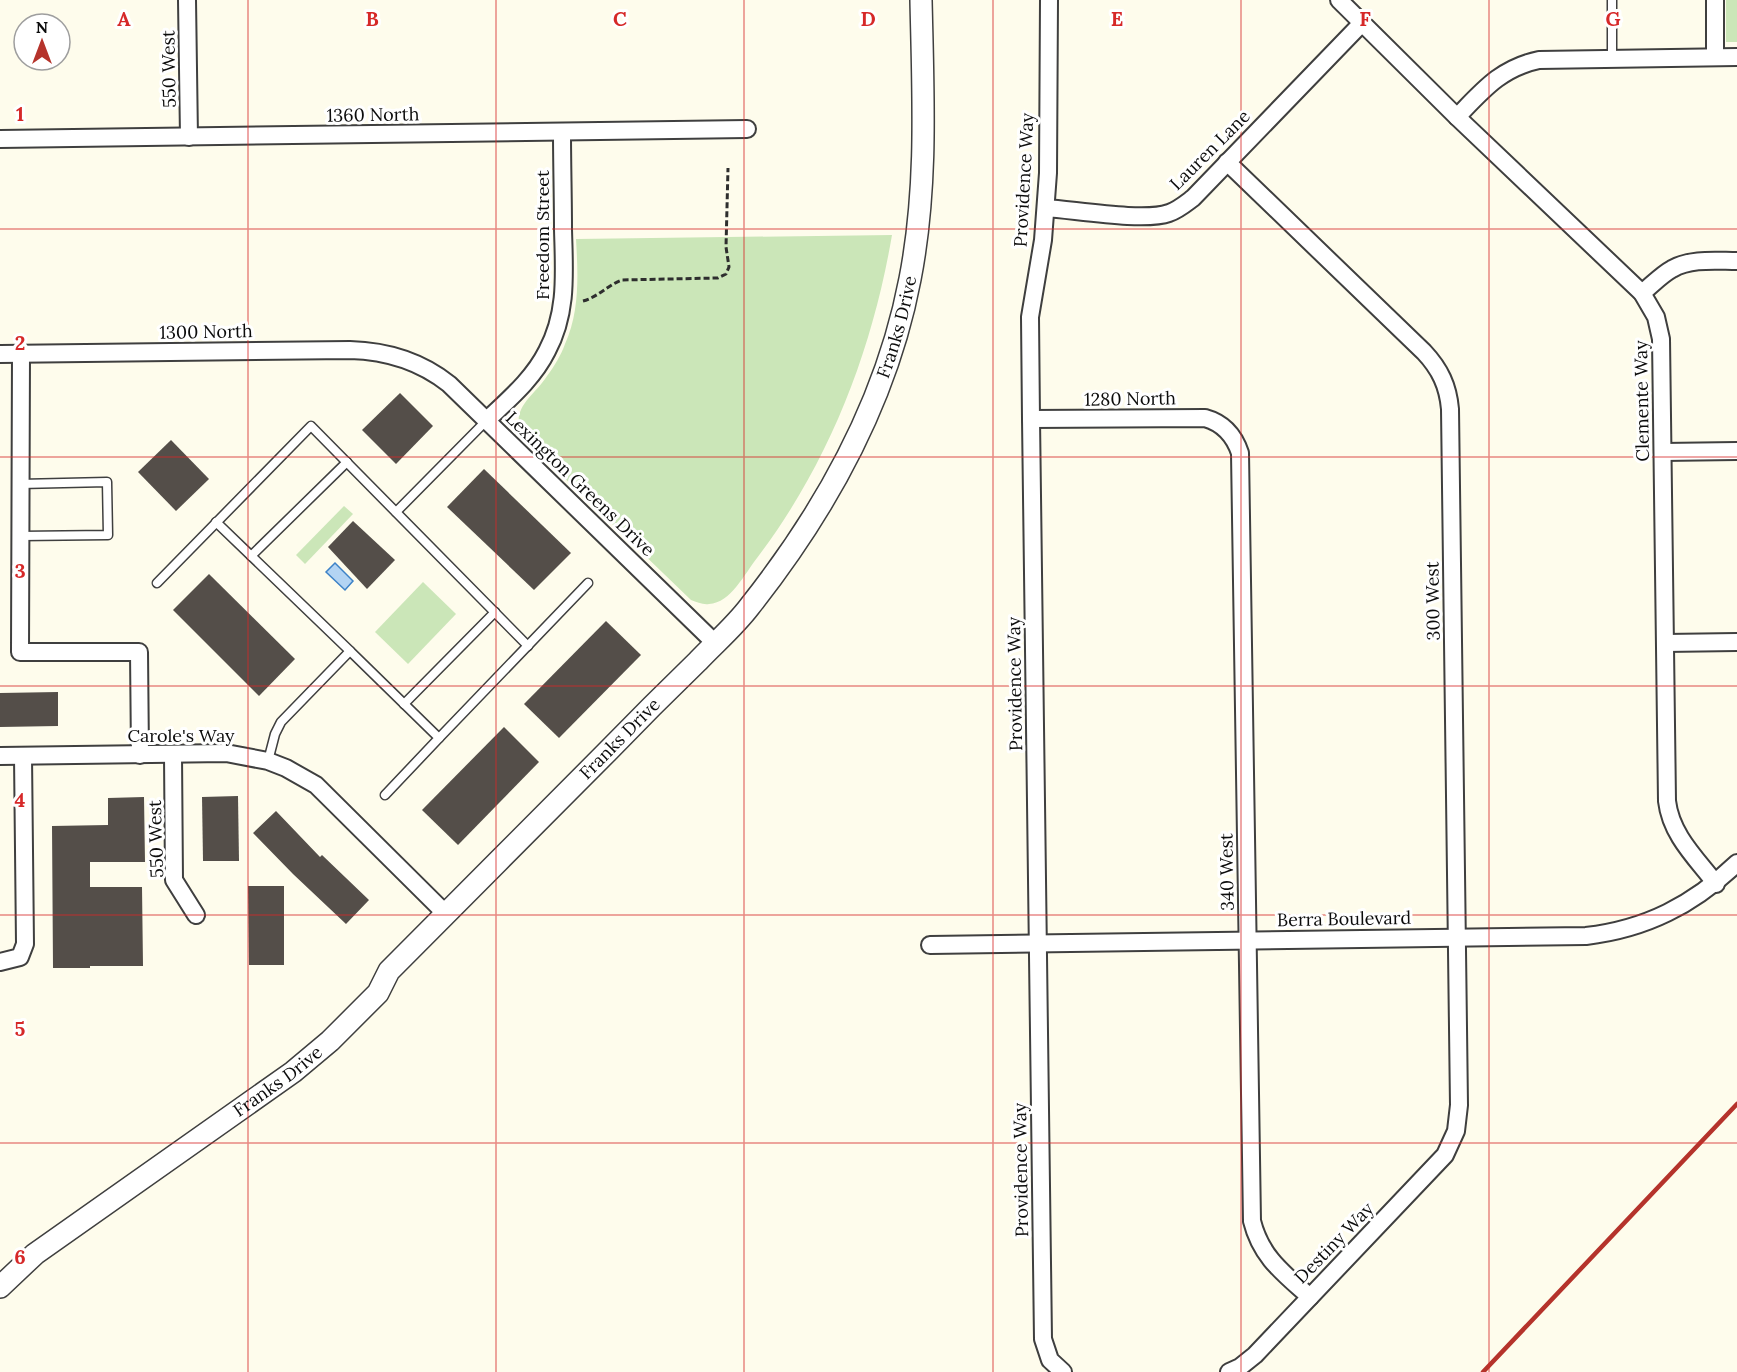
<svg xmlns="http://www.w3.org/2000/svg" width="1737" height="1372" font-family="Lora,serif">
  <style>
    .green { fill: #cbe6b8 }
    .water { fill: #b3d4f3; stroke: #3d82c7; stroke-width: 1.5 }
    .building { fill: #544e49 }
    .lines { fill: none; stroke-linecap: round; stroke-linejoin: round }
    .service-casing { stroke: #3f3f3f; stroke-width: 11 }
    .minor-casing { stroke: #3f3f3f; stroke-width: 20 }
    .tertiary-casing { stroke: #3f3f3f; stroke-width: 24 }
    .path { stroke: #2e2e2e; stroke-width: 3; stroke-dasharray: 6 3; stroke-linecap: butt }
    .service { stroke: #fff; stroke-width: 8 }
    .minor { stroke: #fff; stroke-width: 16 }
    .tertiary { stroke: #fff; stroke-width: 21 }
    .rail { stroke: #b5332b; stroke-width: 4.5 }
    .grid { fill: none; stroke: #d62828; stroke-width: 1.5; stroke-opacity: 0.55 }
    .labels { text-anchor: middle; stroke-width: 6; stroke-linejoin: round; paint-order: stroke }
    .street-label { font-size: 18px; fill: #0c0c0c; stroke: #fff }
    .grid-label { font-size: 20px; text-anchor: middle; font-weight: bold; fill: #d62828; stroke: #fff; stroke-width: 6; stroke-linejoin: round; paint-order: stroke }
  </style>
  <rect width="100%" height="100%" fill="#fefcec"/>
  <g class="green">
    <rect x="1726" y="0" width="11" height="42"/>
    <path d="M 892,235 C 872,352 829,463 757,558 C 745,573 731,603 709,604 C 703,605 697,602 691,600 L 524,439 C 508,408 532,399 547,376 C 554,367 561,355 565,344 C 580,311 578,274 576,239 Z"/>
    <polygon points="344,506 353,514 305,564 296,555"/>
    <polygon points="423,582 456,614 408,664 375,632"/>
  </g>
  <polygon class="water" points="335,563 353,581 345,590 326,572"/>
  <g class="building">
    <polygon points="400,393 433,426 396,464 362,430"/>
    <polygon points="171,440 209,479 176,511 138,472"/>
    <polygon points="484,469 571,553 534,590 447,507"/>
    <polygon points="353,521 395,560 367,589 328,547"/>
    <polygon points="209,574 295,659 259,696 173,610"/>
    <polygon points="606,621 641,655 559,738 524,704"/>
    <polygon points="58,692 58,726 0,727 0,693"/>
    <polygon points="504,727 539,762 458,845 422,810"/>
    <polygon points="238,796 239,861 203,861 202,797"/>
    <polygon points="144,797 145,862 90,862 90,887 142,887 143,966 90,966 90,968 53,968 52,826 108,825 108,798"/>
    <polygon points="276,811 320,857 322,855 369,900 346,924 293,874 253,833"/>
    <polygon points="248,886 284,886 284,965 249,965"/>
  </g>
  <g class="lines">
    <defs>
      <g id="service">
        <polyline points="1612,0 1612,58"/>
        <polyline points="20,484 107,482 108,535 20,536"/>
        <polyline points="396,512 487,420"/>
        <polyline points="216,522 350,651"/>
        <polyline points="251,556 347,462"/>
        <polyline points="157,583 311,426 528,646"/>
        <polyline points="404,704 495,612"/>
        <polyline points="439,738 588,583"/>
        <polyline points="268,761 275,734 281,722 350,651 439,738 385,795"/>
      </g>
      <g id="minor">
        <polyline points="187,0 189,137"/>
        <polyline points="1049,0 1048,173 1043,240 1030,317 1031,419 1043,1339 1050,1360 1063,1372"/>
        <path d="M 1339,0 L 1457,117 L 1642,293 L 1656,317 L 1661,339 L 1667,801 C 1671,835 1696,858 1716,884"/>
        <polyline points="1715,0 1715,57"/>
        <path d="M 1457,117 C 1483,90 1501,68 1539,60 L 1737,57"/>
        <polyline points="0,139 747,129"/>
        <path d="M 1227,162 L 1424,352 C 1440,369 1448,386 1450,409 L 1459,1105 L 1456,1131 L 1445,1155 L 1255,1355 L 1240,1367 L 1229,1372"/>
        <path d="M 1046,208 C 1076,210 1144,222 1169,213 C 1178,210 1185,204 1193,198 L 1362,23"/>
        <path d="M 1642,293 C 1652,285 1661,275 1672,269 C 1691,258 1716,261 1737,261"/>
        <path d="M 0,354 L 350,350 C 387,351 420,361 449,384 L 715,643"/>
        <polyline points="21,354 20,652 139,652 140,755"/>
        <path d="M 1031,419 L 1205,418 C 1223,423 1234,435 1240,453 L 1252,1221 C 1261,1257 1283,1273 1310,1297"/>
        <path d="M 487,420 C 509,399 533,379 547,351 C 568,312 564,272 563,229 C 563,197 562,165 562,132"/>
        <polyline points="1663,452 1737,451"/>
        <polyline points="1665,643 1737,642"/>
        <polyline points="173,755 174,880 196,915"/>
        <polyline points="0,756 226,753 268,761 286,768 316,785 446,914"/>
        <path d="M 930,945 L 1586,936 C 1646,929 1693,905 1737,863"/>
        <polyline points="0,962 20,957 25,944 23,756"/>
      </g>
      <g id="tertiary">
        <path id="s1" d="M 0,1287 L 35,1254 L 293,1072 L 330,1041 L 378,993 L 389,971 C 462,898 534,825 607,752 C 637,721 667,691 698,661 C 715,643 735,626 750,606 C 826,510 887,400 910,279 C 928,187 923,94 921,0"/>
      </g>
    </defs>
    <use href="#service" class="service-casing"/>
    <use href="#minor" class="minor-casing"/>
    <use href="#tertiary" class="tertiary-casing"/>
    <path class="path" d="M 583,301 C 598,297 608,285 622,280 L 718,278 L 726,274 L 729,267 L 726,247 L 728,168"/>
    <use href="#service" class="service"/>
    <use href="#minor" class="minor"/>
    <use href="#tertiary" class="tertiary"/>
    <polyline class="rail" points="1483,1372 1737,1104"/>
  </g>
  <path class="grid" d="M 248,0 L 248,1372M 496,0 L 496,1372M 744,0 L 744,1372M 993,0 L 993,1372M 1241,0 L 1241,1372M 1489,0 L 1489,1372M 0,229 L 1737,229M 0,457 L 1737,457M 0,686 L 1737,686M 0,915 L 1737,915M 0,1143 L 1737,1143"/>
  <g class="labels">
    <g class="street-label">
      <text transform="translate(169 69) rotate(-91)" y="6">550 West</text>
      <text transform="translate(373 115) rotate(-1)" y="6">1360 North</text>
      <text transform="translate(1210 150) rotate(-45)" y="6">Lauren Lane</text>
      <text transform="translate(1024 180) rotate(-87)" y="6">Providence Way</text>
      <text transform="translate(543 235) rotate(-90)" y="6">Freedom Street</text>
      <text dy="6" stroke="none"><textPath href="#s1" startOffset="1336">Franks Drive</textPath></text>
      <text transform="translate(206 332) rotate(-1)" y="6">1300 North</text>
      <text transform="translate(1130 399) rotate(-1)" y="6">1280 North</text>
      <text transform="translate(1642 401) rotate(-91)" y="6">Clemente Way</text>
      <text transform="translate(580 484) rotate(44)" y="6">Lexington Greens Drive</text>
      <text transform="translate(1433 601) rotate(-91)" y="6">300 West</text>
      <text transform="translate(1015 684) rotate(-91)" y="6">Providence Way</text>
      <text x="181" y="742">Carole's Way</text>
      <text dy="6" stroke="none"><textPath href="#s1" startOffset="832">Franks Drive</textPath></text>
      <text transform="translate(156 839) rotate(-92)" y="6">550 West</text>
      <text transform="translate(1227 872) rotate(-91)" y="6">340 West</text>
      <text transform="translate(1344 919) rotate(-1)" y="6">Berra Boulevard</text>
      <text dy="6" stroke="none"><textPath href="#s1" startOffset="346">Franks Drive</textPath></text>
      <text transform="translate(1021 1170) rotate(-91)" y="6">Providence Way</text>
      <text transform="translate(1334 1243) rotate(-46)" y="6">Destiny Way</text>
    </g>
  </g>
  <g class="grid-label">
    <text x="124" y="26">A</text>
    <text x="372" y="26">B</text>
    <text x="620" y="26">C</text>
    <text x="868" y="26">D</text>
    <text x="1117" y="26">E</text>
    <text x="1365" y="26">F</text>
    <text x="1613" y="26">G</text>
    <text x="20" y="121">1</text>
    <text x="20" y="350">2</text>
    <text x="20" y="578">3</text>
    <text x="20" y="807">4</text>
    <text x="20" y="1036">5</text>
    <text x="20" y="1264">6</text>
  </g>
  <g transform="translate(42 42)"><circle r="28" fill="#ffffff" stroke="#9e9e9e" stroke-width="1.5"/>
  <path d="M0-4.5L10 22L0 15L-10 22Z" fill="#b5332b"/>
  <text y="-9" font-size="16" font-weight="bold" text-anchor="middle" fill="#0c0c0c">N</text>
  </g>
</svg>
